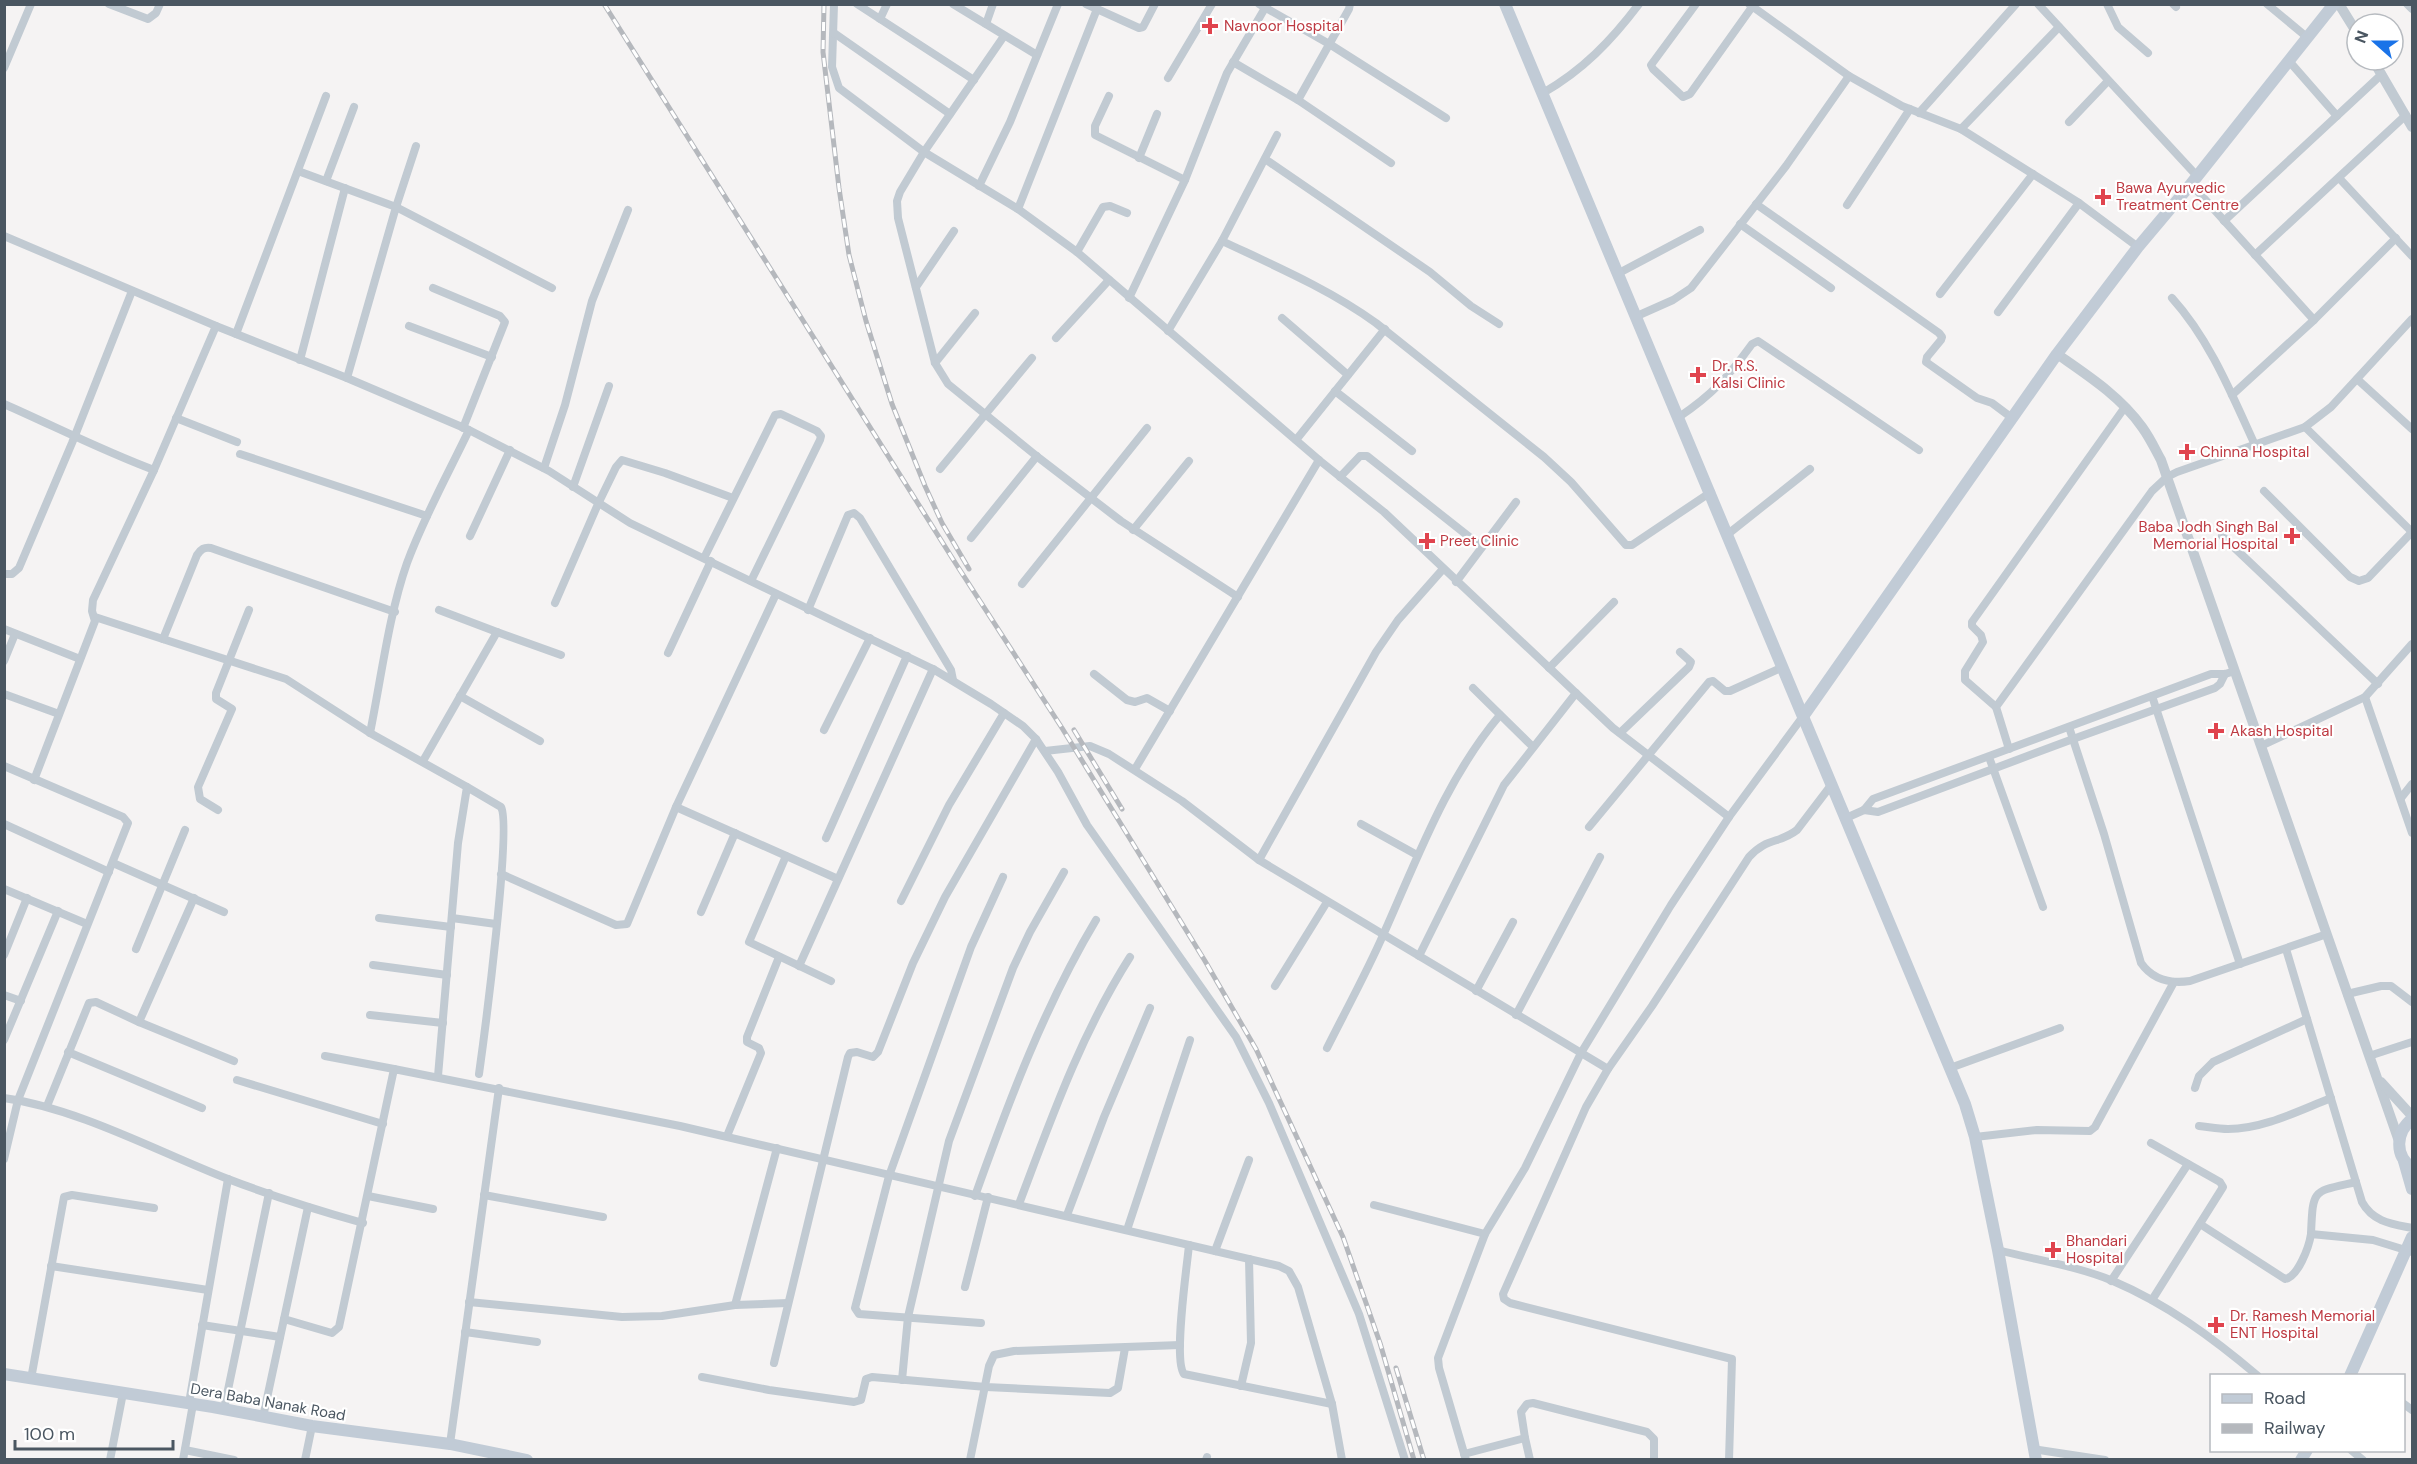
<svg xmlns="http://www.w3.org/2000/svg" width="2417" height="1464" font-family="'DM Sans',sans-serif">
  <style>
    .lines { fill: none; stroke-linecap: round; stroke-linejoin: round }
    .minor { stroke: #c1cad2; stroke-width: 8 }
    .tertiary { stroke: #c1cad2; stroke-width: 10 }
    .secondary { stroke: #c1cbd6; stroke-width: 12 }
    .rail-casing { stroke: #b5b8bd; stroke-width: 5 }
    .rail { stroke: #fff; stroke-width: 3; stroke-dasharray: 9; stroke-linecap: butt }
    .health-dot { fill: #e0444e; stroke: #fff; stroke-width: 2 }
    .labels { text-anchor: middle; stroke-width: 4.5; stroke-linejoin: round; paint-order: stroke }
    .health-label { font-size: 15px; fill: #be3a42; stroke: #fff; text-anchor: start }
    .street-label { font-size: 15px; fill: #4a5661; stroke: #fff }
  </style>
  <rect width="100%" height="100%" fill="#f5f3f3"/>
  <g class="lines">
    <g class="minor">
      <polyline points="109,4 148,19 156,13 160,4"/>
      <polyline points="834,4 832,67 839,88 924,152 1018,209 1077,252 1319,460 1384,512 1613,728 1729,817"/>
      <polyline points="857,4 974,80"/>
      <polyline points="953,4 1037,55"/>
      <polyline points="1086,4 1139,28 1143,27 1155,4"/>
      <polyline points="1259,4 1331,45 1446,118"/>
      <polyline points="1696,4 1651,65 1653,69 1683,97 1690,94 1752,7"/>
      <polyline points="1749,4 1849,76 1902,106 1961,129 2079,203 2138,247"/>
      <polyline points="2038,4 2197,176"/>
      <polyline points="2107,4 2118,27 2148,53"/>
      <polyline points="2173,4 2176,7"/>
      <polyline points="2267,4 2308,38"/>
      <polyline points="2407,4 2412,9"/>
      <polyline points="880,19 887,4"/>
      <polyline points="986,24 993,4"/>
      <polyline points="834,33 950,114"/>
      <polyline points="1004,36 924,152 900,192 897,201 898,218 935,363 948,384 1039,458 1121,521 1238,597"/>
      <polyline points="2289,61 2337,116"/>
      <polyline points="1233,62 1298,100 1391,163"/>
      <polyline points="4,68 31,4"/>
      <polyline points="1168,78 1212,4"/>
      <path d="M 1543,93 C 1583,70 1611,41 1639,4"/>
      <polyline points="1109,96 1095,126 1095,135 1185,180"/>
      <polyline points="1298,100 1349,9 1350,4"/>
      <polyline points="1919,113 2016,4"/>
      <polyline points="2069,122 2108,81"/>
      <polyline points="1961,129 2059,27"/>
      <polyline points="1139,158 1157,114"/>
      <polyline points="1265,159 1430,272 1471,306 1499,324"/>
      <polyline points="298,171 396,207 552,288"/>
      <polyline points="2339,178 2412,256"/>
      <polyline points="326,181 354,107"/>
      <polyline points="2191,184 2314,320"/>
      <polyline points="979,186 1010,122 1058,4"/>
      <polyline points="1756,204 1939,333 1942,337 1941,340 1927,357 1926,362 1977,398 1992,403 2012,418"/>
      <polyline points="1847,205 1910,109"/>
      <polyline points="1018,209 1097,9"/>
      <polyline points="2224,221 2382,74"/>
      <polyline points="1740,224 1831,288"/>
      <polyline points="4,236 216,326 347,378 469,430 549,471 630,523 933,669 991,704 1023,726 1036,739 1058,772 1087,825 1236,1037 1269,1103 1359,1314 1405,1460"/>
      <path d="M 1222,241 C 1275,266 1329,289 1376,323 L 1544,457 L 1571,482 L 1626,545 L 1632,545 L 1711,492"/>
      <polyline points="1077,252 1103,207 1110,206 1127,213"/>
      <polyline points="2255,255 2406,115"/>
      <polyline points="1619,273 1700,230"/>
      <polyline points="916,287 954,231"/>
      <polyline points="433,288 500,316 505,322 463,428"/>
      <polyline points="1940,294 2033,174"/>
      <polyline points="1129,298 1185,180 1227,73 1265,8"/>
      <path d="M 2172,298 C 2210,340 2232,395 2255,445"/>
      <polyline points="1998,312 2079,203"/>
      <polyline points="1637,316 1673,300 1691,288 1786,166 1849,76"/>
      <polyline points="1282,318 1348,375"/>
      <polyline points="409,326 492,357"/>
      <polyline points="1168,331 1222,241 1277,135"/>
      <polyline points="236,334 326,96"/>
      <polyline points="1056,338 1109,280"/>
      <polyline points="300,360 345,188"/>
      <polyline points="935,363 975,313"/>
      <polyline points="347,378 396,207 416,146"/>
      <polyline points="2357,379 2412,429"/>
      <polyline points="1335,391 1412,451"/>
      <polyline points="2232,395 2314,320 2396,238"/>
      <path d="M 4,404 C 54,426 103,451 154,470"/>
      <path d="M 1679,417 C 1713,394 1728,377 1752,344 L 1758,341 L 1919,450"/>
      <polyline points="176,418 237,442"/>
      <polyline points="2305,427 2412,532"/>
      <polyline points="1296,440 1385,329"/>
      <polyline points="240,454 427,516"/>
      <polyline points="544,468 565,405 592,301 628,210"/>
      <polyline points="940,469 1032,358"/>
      <polyline points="1340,477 1360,456 1367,456 1482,547"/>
      <polyline points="573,487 609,386"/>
      <polyline points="2264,491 2350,577 2359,581 2368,578 2412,532"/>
      <polyline points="1133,530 1189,461"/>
      <polyline points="1728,534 1810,469"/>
      <polyline points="470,536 510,450"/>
      <polyline points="2222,536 2378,684"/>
      <polyline points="971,538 1037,456"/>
      <polyline points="704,558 775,415 781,414 817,431 821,436 820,440 751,581"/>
      <polyline points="4,574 12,574 19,568 72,443 132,291"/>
      <polyline points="1456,582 1516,502"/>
      <polyline points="1022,584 1147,428"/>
      <polyline points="555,603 598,504 616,467 622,460 665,473 733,498"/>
      <polyline points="439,610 497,632"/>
      <polyline points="808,610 848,515 854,513 860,518 951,670 953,680"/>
      <polyline points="95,617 286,679 370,733 467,787 458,843 438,1076"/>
      <polyline points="4,629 80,659"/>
      <path d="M 163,639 L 197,555 C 201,549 204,547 211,548 L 395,612"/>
      <polyline points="668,653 711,561"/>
      <polyline points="4,661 15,634"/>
      <polyline points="1549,668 1614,602"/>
      <polyline points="1094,674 1127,700 1135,702 1147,698 1170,711"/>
      <polyline points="1473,688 1533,747"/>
      <polyline points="4,694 59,714"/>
      <polyline points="460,696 540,741"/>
      <polyline points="2152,696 2240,964"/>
      <polyline points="2365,697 2412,833"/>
      <polyline points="1996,707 1965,680 1965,671 1983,642 1981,635 1972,626 1972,622 2125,407"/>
      <path d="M 2069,727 L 2104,834 L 2141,963 C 2153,980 2170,984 2190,981 L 2327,934"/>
      <polyline points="824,730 870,638"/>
      <path d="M 370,733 C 381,679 389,614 407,563 C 424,517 448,474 469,430"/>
      <polyline points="1620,733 1689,667 1691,662 1680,652"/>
      <polyline points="2261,746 2365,697 2412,644"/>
      <polyline points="2009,749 1996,707 2152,491 2167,477 2177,472 2305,427 2331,407 2412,319"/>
      <polyline points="1045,751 1090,746 1109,754 1182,801 1259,860 1608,1069"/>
      <polyline points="1989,757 2043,907"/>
      <polyline points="423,761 497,632 561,655"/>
      <polyline points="4,766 123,817 128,823 18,1100 4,1159"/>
      <polyline points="1135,769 1319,460"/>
      <polyline points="34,780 95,621 92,611 93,600 154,470 216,326"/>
      <path d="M 467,787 L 501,807 C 512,826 484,1038 479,1074"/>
      <polyline points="2401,798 2412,784"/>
      <polyline points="676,807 838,879"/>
      <polyline points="218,810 200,799 198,787 232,709 216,699 216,693 249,610"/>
      <polyline points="1864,810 1878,812 2073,739 2215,688 2220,684 2225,674"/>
      <polyline points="1846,818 1864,810 1873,799 2211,674 2225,674 2235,671"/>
      <polyline points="4,824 109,872"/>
      <polyline points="1361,824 1417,855"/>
      <polyline points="1589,827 1709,682 1713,681 1725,691 1730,691 1783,667"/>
      <polyline points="826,838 907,656"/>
      <polyline points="786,856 749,942 831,981"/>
      <polyline points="1259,860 1376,652 1398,620 1443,569"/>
      <polyline points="113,863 224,912"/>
      <polyline points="501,874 616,925 627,924 676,807 776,594"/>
      <polyline points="4,889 87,924"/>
      <polyline points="901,901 949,805 1004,713"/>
      <polyline points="701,912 735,833"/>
      <polyline points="379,918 451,927"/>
      <polyline points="452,918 496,924"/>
      <polyline points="136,949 185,830"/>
      <path d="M 2286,949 L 2362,1202 C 2373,1222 2392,1224 2412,1228"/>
      <polyline points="4,955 27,898"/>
      <polyline points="1419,956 1504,785 1576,693"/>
      <polyline points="373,965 447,975"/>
      <polyline points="799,966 933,669"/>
      <polyline points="1275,986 1327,902"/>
      <polyline points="1476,991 1513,922"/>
      <polyline points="2347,994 2381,986 2391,986 2412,1002"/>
      <polyline points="4,995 21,1001"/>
      <polyline points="370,1015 443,1023"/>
      <polyline points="1516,1015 1600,857"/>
      <polyline points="139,1022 234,1061"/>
      <polyline points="4,1040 58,911"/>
      <path d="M 1327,1048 C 1346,1010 1367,972 1384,933 C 1418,857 1446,779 1500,715"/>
      <polyline points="68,1052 202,1108"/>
      <polyline points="325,1056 394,1069"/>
      <polyline points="2369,1056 2412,1042"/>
      <polyline points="1950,1068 2060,1028"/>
      <polyline points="237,1080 383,1124"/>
      <polyline points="2195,1088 2199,1076 2213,1062 2307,1019"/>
      <path d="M 4,1098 C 80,1109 156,1151 228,1179 C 272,1196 317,1210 363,1223"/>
      <polyline points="47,1106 89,1003 96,1002 139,1022 194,898"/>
      <path d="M 2199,1126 C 2209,1127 2218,1129 2228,1129 C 2263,1129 2298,1111 2331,1098"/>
      <polyline points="727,1136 761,1053 759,1048 747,1042 747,1037 779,957"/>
      <polyline points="1975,1137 2037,1130 2090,1131 2095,1127 2174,982"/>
      <polyline points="2151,1143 2220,1182 2223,1187 2152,1300"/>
      <polyline points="484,1195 603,1217"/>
      <polyline points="368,1196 433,1209"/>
      <path d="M 975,1196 C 1009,1101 1044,1007 1096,920"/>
      <path d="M 1019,1204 C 1051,1119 1081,1034 1130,957"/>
      <polyline points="1374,1205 1485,1234"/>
      <polyline points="1067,1215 1104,1117 1150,1008"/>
      <path d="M 2200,1224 L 2285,1279 C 2298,1277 2309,1247 2311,1234 L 2373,1240 L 2412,1252"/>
      <polyline points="1127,1230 1190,1040"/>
      <path d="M 2311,1234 C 2313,1188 2312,1192 2356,1182"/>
      <path d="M 1189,1245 C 1187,1267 1173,1360 1184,1374 L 1332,1404"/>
      <path d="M 1998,1250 C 2036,1260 2077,1266 2113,1281 C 2167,1304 2213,1338 2258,1376"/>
      <polyline points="1215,1251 1249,1160"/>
      <polyline points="51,1266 208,1290"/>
      <polyline points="2111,1281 2188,1164"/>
      <polyline points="965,1287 988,1197"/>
      <polyline points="469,1302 622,1317 662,1316 735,1305 788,1303"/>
      <polyline points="735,1305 777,1148"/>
      <polyline points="284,1319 332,1333 339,1327 394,1069 680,1126 1279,1266 1289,1271 1298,1287 1332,1404 1342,1460"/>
      <polyline points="981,1323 859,1314 855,1308 889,1176 971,947 1003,877"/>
      <polyline points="202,1325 280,1337"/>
      <polyline points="465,1332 537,1342"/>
      <polyline points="774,1363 848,1057 850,1053 857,1052 873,1057 878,1052 913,963 945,897 1036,739"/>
      <polyline points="702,1377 769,1390 854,1402 861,1400 866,1379 872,1377 986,1387 1110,1393 1118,1388 1125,1348"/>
      <polyline points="31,1379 64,1197 72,1195 154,1208"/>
      <polyline points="902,1380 908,1317 949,1141 1013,968 1030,932 1064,872"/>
      <polyline points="1241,1386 1251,1343 1249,1259"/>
      <polyline points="189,1403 228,1179"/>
      <polyline points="2404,1404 2412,1410"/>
      <polyline points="224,1409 269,1193"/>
      <polyline points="263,1417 308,1207"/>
      <polyline points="1525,1438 1530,1460"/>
      <polyline points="450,1444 499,1088"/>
      <polyline points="185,1450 234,1460"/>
      <polyline points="2039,1450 2105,1460"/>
      <polyline points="2351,1450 2363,1460"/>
      <polyline points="1464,1454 1525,1438 1521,1412 1527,1404 1533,1403 1647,1432 1654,1439 1654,1460"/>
      <polyline points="110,1460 123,1393"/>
      <polyline points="183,1460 193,1404"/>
      <polyline points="305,1460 312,1426"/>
      <polyline points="970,1460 989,1366 994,1355 1014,1351 1180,1345"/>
      <polyline points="1206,1460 1207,1457"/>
      <polyline points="1466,1460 1439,1368 1438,1358 1485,1234 1525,1168 1581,1053 1671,905 1729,817 1804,715"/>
      <path d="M 1729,1460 L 1732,1359 L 1510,1303 L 1504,1299 L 1503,1294 L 1586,1107 L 1608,1069 L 1652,1006 L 1749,857 C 1767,837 1779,844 1797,830 L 1832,784"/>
    </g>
    <g class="tertiary">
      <polyline points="2339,4 2357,33"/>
      <polyline points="2373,60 2412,127"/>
      <path d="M 2057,354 C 2087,375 2120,396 2142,427 C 2150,438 2155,449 2161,460 L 2399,1141"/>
      <polyline points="2381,1082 2412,1116"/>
    </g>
    <g class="secondary">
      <polyline points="1505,4 1965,1104 1975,1137 1998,1250 2036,1460"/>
      <polyline points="1804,715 2057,354 2138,247 2191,184 2334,4"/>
      <path d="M 2412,1119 C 2396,1132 2394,1155 2412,1168"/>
      <polyline points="2404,1161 2412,1189"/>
      <polyline points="4,1374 213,1407 312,1426 450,1444 527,1460"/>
      <polyline points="2350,1376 2412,1237"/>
      <polyline points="2301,1460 2307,1450"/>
    </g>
    <defs>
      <g id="rail">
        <polyline points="604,4 956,564 1062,728 1205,961 1256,1049 1343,1237 1380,1343 1414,1460"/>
        <polyline points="824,4 823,52 839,188 849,255 866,321 892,404 925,486 942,523 969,569"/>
        <polyline points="1074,730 1122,809"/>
        <polyline points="1396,1368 1424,1460"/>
      </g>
    </defs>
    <use href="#rail" class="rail-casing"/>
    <use href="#rail" class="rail"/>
  </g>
  <g class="health-dot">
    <path d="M1207 17h6v6h6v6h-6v6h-6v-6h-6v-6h6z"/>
    <path d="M2100 188h6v6h6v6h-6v6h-6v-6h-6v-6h6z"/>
    <path d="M1695 366h6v6h6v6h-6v6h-6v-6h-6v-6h6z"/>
    <path d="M2184 443h6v6h6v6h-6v6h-6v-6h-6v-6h6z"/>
    <path d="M2289 527h6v6h6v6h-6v6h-6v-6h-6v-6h6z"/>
    <path d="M1424 532h6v6h6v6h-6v6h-6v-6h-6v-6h6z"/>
    <path d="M2213 722h6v6h6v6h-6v6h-6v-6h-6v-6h6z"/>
    <path d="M2050 1241h6v6h6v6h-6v6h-6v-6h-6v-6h6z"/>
    <path d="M2213 1316h6v6h6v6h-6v6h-6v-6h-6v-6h6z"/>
  </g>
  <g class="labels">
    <g class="health-label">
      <text x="1224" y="31">Navnoor Hospital</text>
      <text x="2116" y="193">Bawa Ayurvedic<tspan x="2116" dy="17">Treatment Centre</tspan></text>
      <text x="1712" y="371">Dr. R.S.<tspan x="1712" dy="17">Kalsi Clinic</tspan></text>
      <text x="2200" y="457">Chinna Hospital</text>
      <text x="2278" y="532" text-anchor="end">Baba Jodh Singh Bal<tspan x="2278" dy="17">Memorial Hospital</tspan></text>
      <text x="1440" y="546">Preet Clinic</text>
      <text x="2230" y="736">Akash Hospital</text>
      <text x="2066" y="1246">Bhandari<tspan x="2066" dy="17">Hospital</tspan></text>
      <text x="2230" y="1321">Dr. Ramesh Memorial<tspan x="2230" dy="17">ENT Hospital</tspan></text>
    </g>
    <g class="street-label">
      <text transform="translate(268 1402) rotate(10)" y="5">Dera Baba Nanak Road</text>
    </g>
  </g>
  <rect width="2417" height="1464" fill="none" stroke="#4a5661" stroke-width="12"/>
  <rect x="2210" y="1374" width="195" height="78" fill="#ffffff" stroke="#b7bbc0" stroke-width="1.5"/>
  <rect x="2222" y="1394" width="30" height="9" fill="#c1cbd6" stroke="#b7bbc0" stroke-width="1.5"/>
  <text x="2264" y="1404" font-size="18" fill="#4a5661">Road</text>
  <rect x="2222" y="1424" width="30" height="9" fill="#b5b8bd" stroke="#b7bbc0" stroke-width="1.5"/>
  <text x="2264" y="1434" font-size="18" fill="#4a5661">Railway</text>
  <g transform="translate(2375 42) rotate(291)"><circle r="28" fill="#ffffff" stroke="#b7bbc0" stroke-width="1.5"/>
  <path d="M0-4.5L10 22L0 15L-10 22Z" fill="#1a73e8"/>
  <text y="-9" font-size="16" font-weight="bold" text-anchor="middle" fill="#4a5661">N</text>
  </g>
  <path d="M15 1440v9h158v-9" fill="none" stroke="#4a5661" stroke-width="3"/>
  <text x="24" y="1440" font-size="18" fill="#4a5661" stroke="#ffffff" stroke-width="4.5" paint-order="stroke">100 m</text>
</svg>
